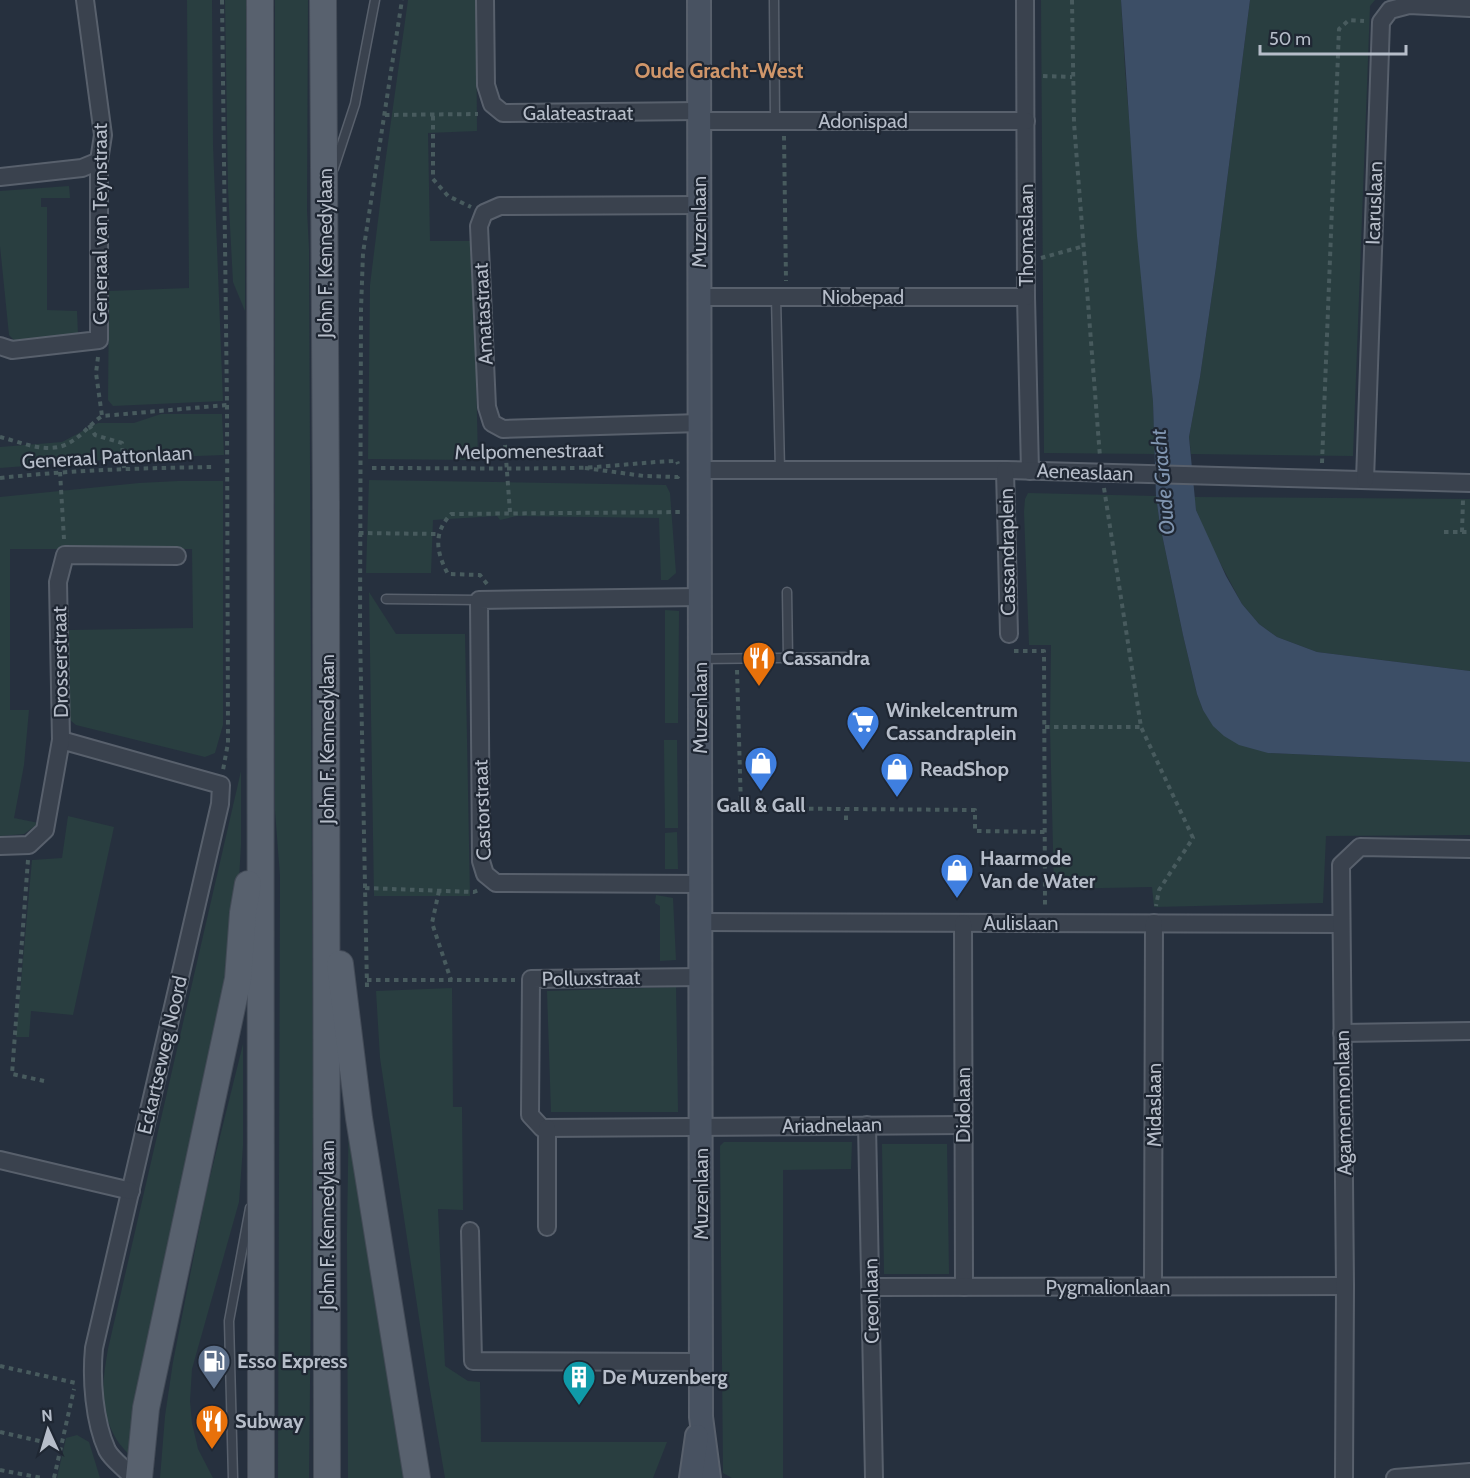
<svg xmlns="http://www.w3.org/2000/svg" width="1470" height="1478" font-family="Cabin,sans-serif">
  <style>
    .green { fill: #293e40 }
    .water { fill: #3c4e66 }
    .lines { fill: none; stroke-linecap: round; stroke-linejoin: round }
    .lane-casing { stroke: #58606c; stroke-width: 11 }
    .street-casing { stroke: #58606c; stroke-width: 20 }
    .secondary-casing { stroke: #58606c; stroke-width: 26 }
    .primary-casing { stroke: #434b57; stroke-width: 28 }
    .path { stroke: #485b5e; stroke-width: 4; stroke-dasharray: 4.5 4.5; stroke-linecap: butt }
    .lane { stroke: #3a424e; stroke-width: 8 }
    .street { stroke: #3a424e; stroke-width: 16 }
    .secondary { stroke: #485261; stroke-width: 22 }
    .primary { stroke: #58616e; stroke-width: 26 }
    .labels { text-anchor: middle; stroke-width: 4.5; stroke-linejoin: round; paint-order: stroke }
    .street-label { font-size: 20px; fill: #b6bdc9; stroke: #1f2733 }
    .poi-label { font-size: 20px; font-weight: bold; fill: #b6bdc9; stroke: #1f2733; text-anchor: start }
    .neighbourhood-label { font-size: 21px; font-weight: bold; fill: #d0966a; stroke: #1f2733 }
    .water-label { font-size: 21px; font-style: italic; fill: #7f94af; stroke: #1f2733 }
  </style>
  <rect width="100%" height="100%" fill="#26303e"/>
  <g class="green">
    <polygon points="187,0 212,0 213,145 223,401 113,406 108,400 109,291 189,288"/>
    <polygon points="225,0 246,0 245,311 233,282 228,189"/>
    <polygon points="275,0 308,0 307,211 309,249 313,1104 309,1478 278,1478 280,876 275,811"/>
    <polygon points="408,0 476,0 477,131 428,133 430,241 473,241 478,460 368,459 370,285 385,164"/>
    <polygon points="1041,0 1121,0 1125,70 1153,402 1155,454 1044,453"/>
    <polygon points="1250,0 1375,0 1370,6 1353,456 1191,454 1189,437 1200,377 1216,267"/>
    <polygon points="69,186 70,198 41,198 41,207 47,207 47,310 77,311 78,334 15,341 9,335 0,246 0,191"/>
    <polygon points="161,414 222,414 224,455 116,459 0,468 0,447 62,442 98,423 134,423"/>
    <polygon points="369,480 666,485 670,493 676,573 668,580 661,580 659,518 517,516 500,520 497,516 433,520 431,573 366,573"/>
    <polygon points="178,481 223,481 223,725 215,753 205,757 76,725 70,720 68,714 69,630 193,628 192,549 10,549 10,710 29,710 24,765 14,818 39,823 24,834 0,836 0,497 139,483"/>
    <polygon points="1028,493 1156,496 1160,525 1183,635 1197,694 1203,710 1268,753 1470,762 1470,835 1326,836 1323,903 1154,907 1152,887 1054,889 1050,727 1051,645 1029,645 1024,512 1025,499"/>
    <polygon points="1194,497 1470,499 1470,671 1317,652 1277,637 1259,624 1242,604 1210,544 1196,510"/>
    <polygon points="369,592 396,634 465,634 470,896 374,896"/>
    <polygon points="665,610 679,611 678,723 665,723"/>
    <polygon points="664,740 677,740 678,828 665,828"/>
    <path d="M 241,771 L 241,845 L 237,913 L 227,995 L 135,1461 C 128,1453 119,1445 114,1435 C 98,1406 103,1379 108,1349 Z"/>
    <polygon points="68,816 114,827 73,1015 31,1011 29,1037 16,1037 32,860 62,858"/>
    <polygon points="677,832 678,869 665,869 665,833"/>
    <polygon points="656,895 673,898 676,960 660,961 660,906 655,903"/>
    <polygon points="676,987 678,1112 551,1112 547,991"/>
    <polygon points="452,988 453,1107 462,1107 463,1210 438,1209 445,1366 468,1381 480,1382 481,1442 667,1442 653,1478 445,1478 428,1378 380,1058 376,991"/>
    <polygon points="243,1044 243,1146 239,1202 192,1369 190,1401 192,1423 198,1449 213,1478 160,1478 165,1416 173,1362 207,1189"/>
    <polygon points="349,1101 380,1296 404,1478 348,1478 347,1235"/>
    <polygon points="724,1142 852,1142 851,1169 783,1170 783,1478 732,1478 723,1473 720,1146"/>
    <polygon points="882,1144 947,1144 949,1274 884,1274"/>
    <polygon points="77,1435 89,1442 100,1478 57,1478 66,1438"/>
  </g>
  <polygon class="water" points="1121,0 1250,0 1216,267 1200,377 1189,437 1196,510 1226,576 1242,604 1259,624 1277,637 1317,652 1470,671 1470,762 1268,753 1239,745 1224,736 1213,726 1203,710 1197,694 1183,635 1160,525 1156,496 1153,402 1137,236"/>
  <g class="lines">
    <defs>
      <g id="lane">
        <polyline points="774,0 775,120"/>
        <polyline points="334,168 355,104 375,0"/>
        <polyline points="776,297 780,470"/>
        <polyline points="787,592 788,658"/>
        <polyline points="386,599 479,600"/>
        <polyline points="701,659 845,657"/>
        <polyline points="233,1478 229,1321 250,1208"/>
      </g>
      <g id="street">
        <polyline points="485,0 486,85 492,104 503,113 699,111"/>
        <polyline points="1025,0 1026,297 1030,471"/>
        <polyline points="699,121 1026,121"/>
        <polyline points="0,177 82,168 99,161"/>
        <polyline points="699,205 500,206 484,213 479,226 487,407 492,423 503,429 700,423"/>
        <polyline points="700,297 1026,297"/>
        <polyline points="0,346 12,350 99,340 99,161 103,135 85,0"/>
        <polyline points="700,470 1005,470 1470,483"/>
        <polyline points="1005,470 1009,634"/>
        <polyline points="1365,480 1381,22 1390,10 1409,5 1470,8"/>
        <polyline points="700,597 479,600 481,861 485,874 496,883 700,884"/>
        <path d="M 61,740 L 221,785 L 220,804 L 94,1348 C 91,1379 94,1421 107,1450 C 112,1460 126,1469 133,1478"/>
        <polyline points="0,846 29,845 45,830 61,740 58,582 65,555 177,556"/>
        <polyline points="701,922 1341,924"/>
        <polyline points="963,923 964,1287"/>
        <polyline points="701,977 531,979 530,1115 542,1128 963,1125"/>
        <polyline points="1342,1033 1470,1031"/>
        <polyline points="867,1125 874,1478"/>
        <polyline points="547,1128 547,1227"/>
        <polyline points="0,1160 131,1191"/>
        <polyline points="470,1231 473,1361 701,1362"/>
        <polyline points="871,1287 1345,1286"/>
        <polyline points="1153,1287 1154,923"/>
        <polyline points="1344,1478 1345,1286 1341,865 1360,847 1470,849"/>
        <polyline points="1395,1478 1470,1472"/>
      </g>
      <g id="secondary">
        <polyline points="699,0 701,1417 709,1478"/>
        <polyline points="691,1478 697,1436"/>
      </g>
      <g id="primary">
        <polyline points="260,0 261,1478"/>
        <polyline points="323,0 326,501 327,1478"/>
        <polyline points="340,964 359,1118 417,1478"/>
        <polyline points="139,1478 146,1408 238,979 243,913 248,884"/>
      </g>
    </defs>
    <use href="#lane" class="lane-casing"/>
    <use href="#street" class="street-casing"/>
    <use href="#secondary" class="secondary-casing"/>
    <use href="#primary" class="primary-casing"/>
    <g class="path">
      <polyline points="222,0 227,405 228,743 223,770"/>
      <polyline points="1072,0 1074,123 1100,457"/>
      <polyline points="1043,76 1072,77"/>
      <polyline points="385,115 478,114"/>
      <polyline points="433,116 433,179 448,196 471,207"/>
      <polyline points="784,136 786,281"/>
      <polyline points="1041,258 1084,246"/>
      <polyline points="98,357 96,373 102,416 227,405"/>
      <polyline points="89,425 95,435 122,443 124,468"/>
      <path d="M 0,437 C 21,442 48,455 69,443 C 82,436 90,424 102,416"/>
      <polyline points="505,445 510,512"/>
      <polyline points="1322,463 1339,29 1349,20 1364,21"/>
      <path d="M 372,468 C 439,468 507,469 575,468 C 609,467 643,462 677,461 L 678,464"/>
      <polyline points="585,468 644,476 678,477 680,474"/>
      <polyline points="60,472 64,539"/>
      <path d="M 0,478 C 72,470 143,468 215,467"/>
      <polyline points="1104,488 1141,727 1193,838 1159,890 1156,906"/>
      <polyline points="1444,532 1470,532"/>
      <polyline points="1462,532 1463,500"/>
      <polyline points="359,533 438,534"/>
      <path d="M 487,584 L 480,575 L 448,574 C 436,552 433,533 451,514 L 681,512"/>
      <polyline points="1014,651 1044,651 1045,907"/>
      <polyline points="737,670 741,807"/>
      <polyline points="1045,727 1141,727"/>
      <polyline points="719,808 975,810 975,831 1046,832"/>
      <polyline points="846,820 846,809"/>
      <polyline points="28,860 12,1074 44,1081"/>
      <polyline points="365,888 474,892 479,890"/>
      <polyline points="439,891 432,923 451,980"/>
      <polyline points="367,980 515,980"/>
      <polyline points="367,987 360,632 361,310 363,253 402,0"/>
      <polyline points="0,1366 76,1383"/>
      <polyline points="0,1432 61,1446"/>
      <polyline points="0,1470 42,1478"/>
      <polyline points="54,1478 74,1389"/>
    </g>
    <use href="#lane" class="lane"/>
    <use href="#street" class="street"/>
    <use href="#secondary" class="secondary"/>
    <use href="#primary" class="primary"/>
  </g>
  <defs>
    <symbol id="restaurant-pin" viewBox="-11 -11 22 30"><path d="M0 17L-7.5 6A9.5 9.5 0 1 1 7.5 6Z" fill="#e8710a" stroke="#1f2733"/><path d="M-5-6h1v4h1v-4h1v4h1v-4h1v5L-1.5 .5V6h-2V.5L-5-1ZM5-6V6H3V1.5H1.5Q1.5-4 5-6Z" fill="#fff"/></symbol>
    <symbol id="supermarket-pin" viewBox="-11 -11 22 30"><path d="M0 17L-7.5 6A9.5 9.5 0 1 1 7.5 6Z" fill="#3f7fe0" stroke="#1f2733"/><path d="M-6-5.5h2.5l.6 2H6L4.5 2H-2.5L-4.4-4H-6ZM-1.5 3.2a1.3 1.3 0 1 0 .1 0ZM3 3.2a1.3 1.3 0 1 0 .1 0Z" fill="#fff"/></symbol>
    <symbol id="shop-pin" viewBox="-11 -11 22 30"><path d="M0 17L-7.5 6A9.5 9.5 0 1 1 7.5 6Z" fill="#3f7fe0" stroke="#1f2733"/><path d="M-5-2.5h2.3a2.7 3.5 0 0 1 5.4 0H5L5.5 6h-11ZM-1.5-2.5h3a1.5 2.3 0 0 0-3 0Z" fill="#fff"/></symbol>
    <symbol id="fuel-pin" viewBox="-11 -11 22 30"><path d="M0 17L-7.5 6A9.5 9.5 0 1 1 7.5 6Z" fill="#5c6f8a" stroke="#1f2733"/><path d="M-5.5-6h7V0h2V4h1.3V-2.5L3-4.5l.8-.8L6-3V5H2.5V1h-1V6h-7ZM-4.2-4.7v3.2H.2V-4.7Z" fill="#fff"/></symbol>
    <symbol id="building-pin" viewBox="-11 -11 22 30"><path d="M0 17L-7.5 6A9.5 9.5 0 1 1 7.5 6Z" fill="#0f9aa8" stroke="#1f2733"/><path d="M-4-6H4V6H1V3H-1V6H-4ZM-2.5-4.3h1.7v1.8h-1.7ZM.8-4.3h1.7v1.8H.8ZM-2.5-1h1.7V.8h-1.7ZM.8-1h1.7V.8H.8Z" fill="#fff"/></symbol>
  </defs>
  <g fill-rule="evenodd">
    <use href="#restaurant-pin" x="740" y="639" width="38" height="52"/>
    <use href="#supermarket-pin" x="844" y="703" width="38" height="52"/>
    <use href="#shop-pin" x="742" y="744" width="38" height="52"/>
    <use href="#shop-pin" x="878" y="750" width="38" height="52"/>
    <use href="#shop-pin" x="938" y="851" width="38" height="52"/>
    <use href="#fuel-pin" x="195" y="1342" width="38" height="52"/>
    <use href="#building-pin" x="560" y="1358" width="38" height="52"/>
    <use href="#restaurant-pin" x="193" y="1402" width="38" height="52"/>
  </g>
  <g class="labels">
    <g class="street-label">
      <text x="578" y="120">Galateastraat</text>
      <text x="863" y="128">Adonispad</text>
      <text transform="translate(1374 203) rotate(-88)" y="7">Icaruslaan</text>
      <text transform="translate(699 222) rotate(-90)" y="7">Muzenlaan</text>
      <text transform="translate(100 224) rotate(-90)" y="7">Generaal van Teynstraat</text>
      <text transform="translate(1026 235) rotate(-90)" y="7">Thomaslaan</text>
      <text transform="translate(325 253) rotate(-90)" y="7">John F. Kennedylaan</text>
      <text x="863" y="304">Niobepad</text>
      <text transform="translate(483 314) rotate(-93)" y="7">Amatastraat</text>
      <text transform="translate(529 451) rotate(-1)" y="7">Melpomenestraat</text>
      <text transform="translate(107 457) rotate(-3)" y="7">Generaal Pattonlaan</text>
      <text transform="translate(1085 472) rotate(2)" y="7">Aeneaslaan</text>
      <text transform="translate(1007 552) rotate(-91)" y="7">Cassandraplein</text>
      <text transform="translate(60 662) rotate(-91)" y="7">Drosserstraat</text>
      <text transform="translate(700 708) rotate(-90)" y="7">Muzenlaan</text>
      <text transform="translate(327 739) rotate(-90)" y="7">John F. Kennedylaan</text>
      <text transform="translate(482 810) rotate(-92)" y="7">Castorstraat</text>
      <text x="1021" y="930">Aulislaan</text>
      <text transform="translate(591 978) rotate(-1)" y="7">Polluxstraat</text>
      <text transform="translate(162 1055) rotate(-77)" y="7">Eckartseweg Noord</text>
      <text transform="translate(1343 1103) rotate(-91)" y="7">Agamemnonlaan</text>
      <text transform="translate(963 1105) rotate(-90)" y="7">Didolaan</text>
      <text transform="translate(1154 1105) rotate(-90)" y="7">Midaslaan</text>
      <text transform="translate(832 1125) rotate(-1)" y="7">Ariadnelaan</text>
      <text transform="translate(701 1194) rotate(-90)" y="7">Muzenlaan</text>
      <text transform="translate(327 1225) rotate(-90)" y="7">John F. Kennedylaan</text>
      <text x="1108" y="1294">Pygmalionlaan</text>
      <text transform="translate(871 1301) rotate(-91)" y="7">Creonlaan</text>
    </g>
    <g class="poi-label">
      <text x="782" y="665">Cassandra</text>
      <text x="886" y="717">Winkelcentrum<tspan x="886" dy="23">Cassandraplein</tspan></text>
      <text x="920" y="776">ReadShop</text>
      <text x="761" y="812" text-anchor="middle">Gall &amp; Gall</text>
      <text x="980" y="865">Haarmode<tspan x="980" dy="23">Van de Water</tspan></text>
      <text x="237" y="1368">Esso Express</text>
      <text x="602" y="1384">De Muzenberg</text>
      <text x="235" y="1428">Subway</text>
    </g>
    <g class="neighbourhood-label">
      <text x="719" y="78">Oude Gracht-West</text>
    </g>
    <g class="water-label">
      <text transform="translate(1163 482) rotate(-95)" y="7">Oude Gracht</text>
    </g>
  </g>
  <g transform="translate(48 1430) rotate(356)" stroke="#1f2733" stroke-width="4.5" paint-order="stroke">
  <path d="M0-4.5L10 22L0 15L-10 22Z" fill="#b6bdc9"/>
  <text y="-9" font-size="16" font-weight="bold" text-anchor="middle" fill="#b6bdc9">N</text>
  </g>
  <path d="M1260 45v9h146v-9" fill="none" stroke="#b6bdc9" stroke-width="3"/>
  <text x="1269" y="45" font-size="18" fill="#b6bdc9" stroke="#1f2733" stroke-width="4.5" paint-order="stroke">50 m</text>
</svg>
